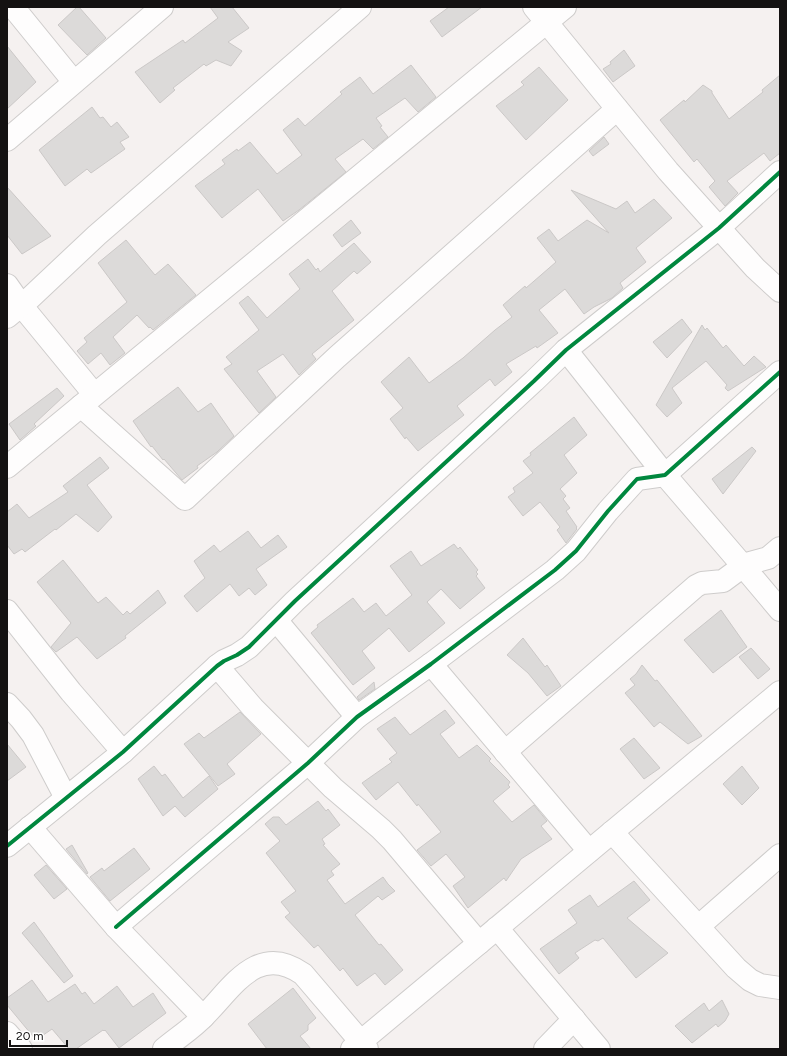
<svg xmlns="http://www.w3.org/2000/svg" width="787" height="1056" font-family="Figtree,sans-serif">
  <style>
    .building { fill: #dcdad9; stroke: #cbc8c7 }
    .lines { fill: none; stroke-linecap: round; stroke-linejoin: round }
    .minor-casing { stroke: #cecccb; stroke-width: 24 }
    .minor { stroke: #fefdfd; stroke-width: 22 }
    .cycleway-casing { stroke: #fff; stroke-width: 6 }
    .cycleway { stroke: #00873e; stroke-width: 4 }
  </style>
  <rect width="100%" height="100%" fill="#f5f1f0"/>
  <g class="building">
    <polygon points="77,7 79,7 106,38 87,55 58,25"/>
    <polygon points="210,7 232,7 249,28 228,42 242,51 231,66 216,60 206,66 204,64 173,88 175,90 160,103 135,72 183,40 185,43 218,18"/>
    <polygon points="449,7 482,7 442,37 430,21"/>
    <polygon points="7,46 36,82 7,109"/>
    <polygon points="624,50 635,66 613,82 603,69 611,64 610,62"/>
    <polygon points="411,65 436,97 418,112 405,98 376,118 382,126 380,127 388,137 373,149 363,139 335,159 346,172 299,210 283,221 258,189 222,218 195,186 225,164 222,160 237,149 238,151 250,142 277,174 302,155 283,130 298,118 305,126 342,94 340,92 360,77 373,94"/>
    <polygon points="539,67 568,100 526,140 496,106 524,85 521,82"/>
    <polygon points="780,75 780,153 770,161 764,153 727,181 738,193 725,206 709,187 715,181 697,159 694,162 660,120 684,100 685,102 703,85 712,91 712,93 729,119 763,92 762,90"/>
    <polygon points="92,107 100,118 103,117 111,127 117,122 129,137 120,142 125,149 91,173 87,169 65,186 39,150"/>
    <polygon points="604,137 609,144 593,156 589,151"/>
    <polygon points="7,187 51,236 22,254 7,235"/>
    <polygon points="571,190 616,209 627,201 635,213 654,199 672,218 636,248 646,262 620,283 623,288 612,298 594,307 584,314 565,289 539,310 558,333 537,348 536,346 506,364 512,372 495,386 490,379 457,406 464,415 418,451 406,437 405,439 390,419 403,408 381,382 409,357 429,383 463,358 495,330 512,317 503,305 525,286 526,288 556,262 537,238 549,229 558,241 587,220 609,233"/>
    <polygon points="351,220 361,233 342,247 333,235"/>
    <polygon points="126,240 155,275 168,264 196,295 153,330 150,327 149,328 137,315 113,337 125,353 110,365 101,353 88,364 77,351 87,342 84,338 127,302 98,263"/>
    <polygon points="354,243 371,262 357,274 354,271 332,291 354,320 312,354 316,359 299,375 283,354 257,371 276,397 259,413 224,369 232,364 226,357 259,330 239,303 248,296 267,318 300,289 289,274 308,259 316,270 318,268 320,272"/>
    <polygon points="682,319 692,332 667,358 653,342"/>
    <polygon points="702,325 705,330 707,328 723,348 726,345 744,366 754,356 766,367 728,391 725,388 727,385 706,361 672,388 682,403 667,417 656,405"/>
    <polygon points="178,387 198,412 211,403 234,436 217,452 197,466 198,468 182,480 164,459 163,460 152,446 151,447 133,421"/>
    <polygon points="57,388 64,396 34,424 36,426 20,440 9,424"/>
    <polygon points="574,417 587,435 564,455 577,473 560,489 566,496 563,499 570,508 566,511 577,527 576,528 577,529 566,543 557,530 560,527 540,502 523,516 508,497 515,492 513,488 533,473 523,461 531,455 530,453"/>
    <polygon points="752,447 756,451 723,494 712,479"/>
    <polygon points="100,457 109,468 87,485 112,517 98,532 76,514 56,530 55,529 25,552 22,549 14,554 7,545 7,512 17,504 29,518 68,492 63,486"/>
    <polygon points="248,531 261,548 278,535 287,547 256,569 267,585 255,595 249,588 239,596 230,584 197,612 184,596 205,578 194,561 214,545 220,552"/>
    <polygon points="454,544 458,549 460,547 478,570 476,572 478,574 476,576 485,588 460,609 441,589 427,602 445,623 409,652 389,628 362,651 375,668 353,685 311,633 318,627 317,625 353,598 364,612 376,603 386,616 412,595 390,566 411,551 421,566"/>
    <polygon points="63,560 92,596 98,603 106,597 123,615 127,611 130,614 158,590 166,603 125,636 126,638 97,659 77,637 56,652 51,647 71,623 37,582"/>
    <polygon points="721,610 747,647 713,673 684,640"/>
    <polygon points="523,638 545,667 547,665 561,686 547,696 528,673 507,655"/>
    <polygon points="751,648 770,669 758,679 739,657"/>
    <polygon points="642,665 655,681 657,680 702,736 688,744 660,722 654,727 625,693 635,685 630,679 636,674"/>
    <polygon points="374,682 375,689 359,700 357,697"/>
    <polygon points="445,710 455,723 440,734 459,758 477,745 491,759 489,761 510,782 508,785 510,787 493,801 512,822 534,805 547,821 541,826 552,839 521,859 506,881 504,878 468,908 453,886 465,877 446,854 431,866 417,850 441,832 418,804 417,806 398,782 376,800 362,783 392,762 389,759 397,753 377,729 395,717 410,735"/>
    <polygon points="240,712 261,734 227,764 235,774 218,786 184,744 199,733 204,738"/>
    <polygon points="634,738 660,768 644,779 620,749"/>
    <polygon points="7,744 26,767 7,781"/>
    <polygon points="154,766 162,776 165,774 183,798 209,776 218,789 185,817 175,806 163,816 138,779"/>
    <polygon points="742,766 759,788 742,805 723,784"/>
    <polygon points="318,801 326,811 328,809 340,825 322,839 325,844 323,845 340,864 331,871 334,875 327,880 345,904 383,877 388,884 395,891 382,900 378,896 355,915 379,945 381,944 403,970 385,985 375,973 357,986 343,968 340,971 318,945 314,948 285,917 290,913 281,902 296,891 266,853 280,841 265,824 273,817 279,817 286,825"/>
    <polygon points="72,845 88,873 87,874 66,849"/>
    <polygon points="134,848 150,869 110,901 90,877 102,868 104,871"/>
    <polygon points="46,865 67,889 54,899 34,875"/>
    <polygon points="634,881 650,900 627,918 668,953 636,978 603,938 598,941 595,940 575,953 579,958 559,974 540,949 577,923 568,910 590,895 598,907"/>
    <polygon points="34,922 73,976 64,983 22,933"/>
    <polygon points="32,980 48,1002 75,984 82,994 85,992 94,1004 117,986 133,1007 153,993 166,1013 119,1048 105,1030 104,1031 103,1030 76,1049 69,1049 52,1029 36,1040 7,1005 7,998"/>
    <polygon points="293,988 316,1018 308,1025 308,1030 300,1036 311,1049 267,1049 248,1024"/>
    <polygon points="722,1000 729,1014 725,1021 718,1027 716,1024 692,1043 675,1026 704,1003 709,1011"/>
  </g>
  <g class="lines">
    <defs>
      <g id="minor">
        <polyline points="13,7 74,82"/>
        <polyline points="534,7 668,171 755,268 780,291"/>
        <polyline points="7,140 162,7"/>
        <polyline points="7,285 21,305 94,394"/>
        <polyline points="7,317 30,298 97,235 360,7"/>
        <polyline points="566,350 665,475 743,566 780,610"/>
        <polyline points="81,406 185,499 337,357 617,109"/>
        <polyline points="7,467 565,7"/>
        <polyline points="7,611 71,692 123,752"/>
        <polyline points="276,620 357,717"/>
        <polyline points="431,664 589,851"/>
        <polyline points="217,666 253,708 333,788 381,829 392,840 479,943"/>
        <polyline points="7,704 21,719 33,735 66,798"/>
        <polyline points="505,752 696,586 702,583 723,581 746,564 768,558 780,548"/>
        <polyline points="30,827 116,927 203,1017"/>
        <polyline points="612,832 736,968 750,980 760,985 780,988"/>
        <polyline points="7,846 123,752 217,666 224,661 237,655 249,647 295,601 534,381 566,350 719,228 780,172"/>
        <polyline points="699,926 780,855"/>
        <polyline points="116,927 308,763 357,717 431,664 555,570 576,551 608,511 637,479 665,475 780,372"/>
        <polyline points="497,928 599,1049"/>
        <polyline points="7,1033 21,1049"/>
        <path d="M 164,1049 C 177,1038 193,1028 205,1015 C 233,987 258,942 303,974 L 367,1049"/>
        <polyline points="352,1049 780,692"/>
        <polyline points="545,1049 574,1019"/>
      </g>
    </defs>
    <use href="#minor" class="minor-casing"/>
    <use href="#minor" class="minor"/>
    <defs>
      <g id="cycleway">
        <polyline points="7,846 123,752 217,666 224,661 237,655 249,647 295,601 534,381 566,350 719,228 780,172"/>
        <polyline points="116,927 308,763 357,717 431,664 555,570 576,551 608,511 637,479 665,475 780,372"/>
      </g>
    </defs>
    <use href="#cycleway" class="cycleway-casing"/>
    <use href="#cycleway" class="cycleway"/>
  </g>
  <rect width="787" height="1056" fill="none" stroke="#141212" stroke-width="16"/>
  <path d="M10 1040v6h57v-6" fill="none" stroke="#141212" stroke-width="2"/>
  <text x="16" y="1040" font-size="12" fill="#141212" stroke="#ffffff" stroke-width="3" paint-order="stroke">20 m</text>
</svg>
